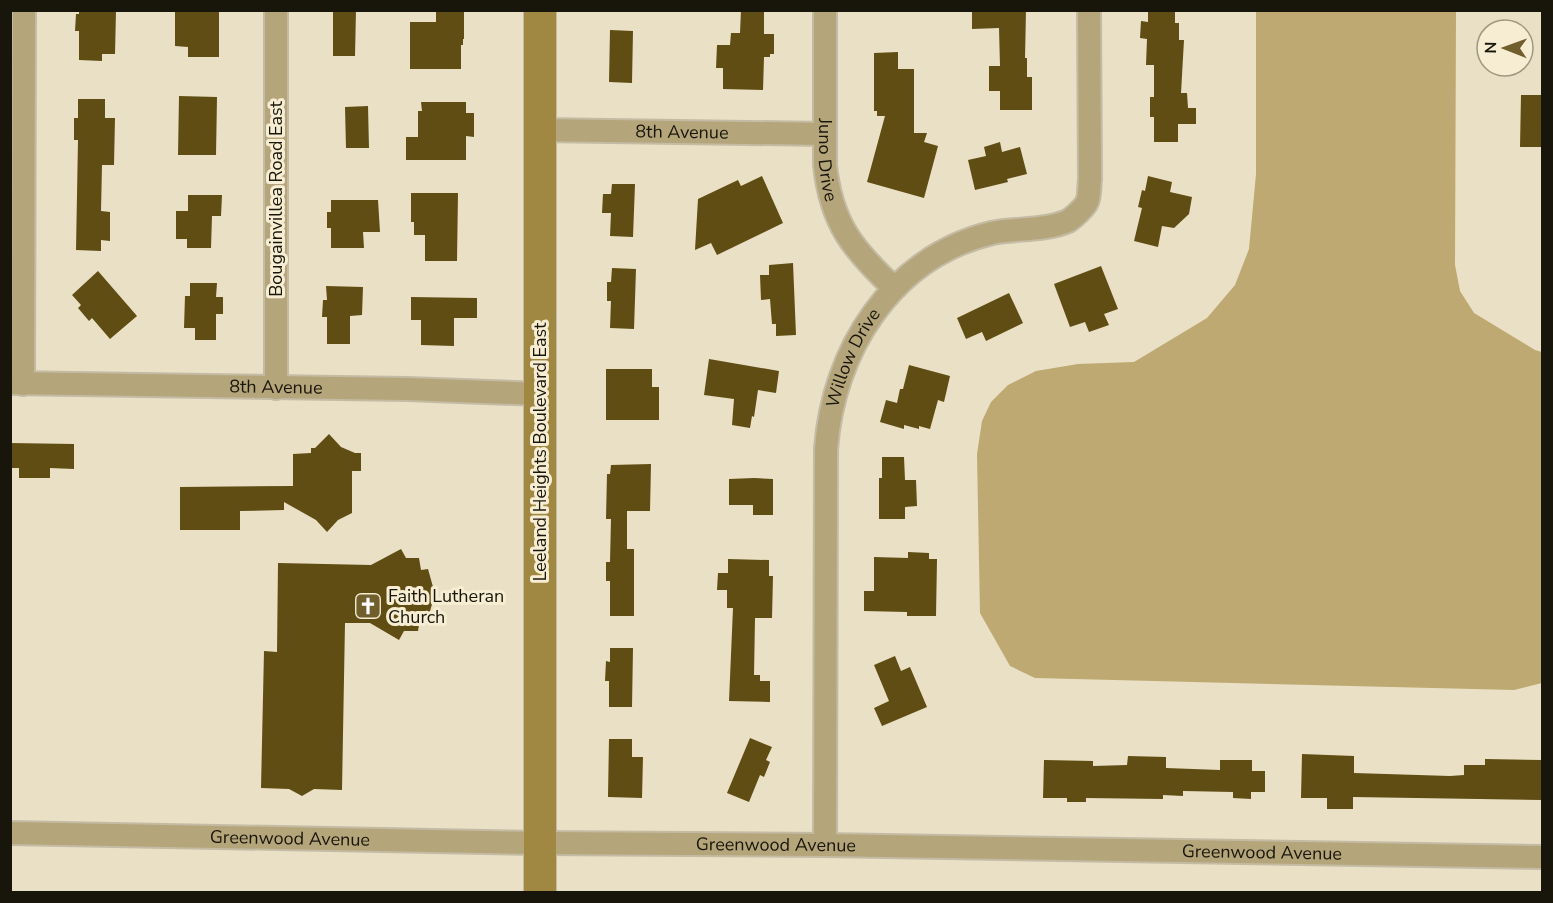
<svg xmlns="http://www.w3.org/2000/svg" width="1553" height="903" font-family="'Nunito Sans',sans-serif">
  <style>
    .water { fill: #bda971 }
    .building { fill: #5f4d13 }
    .lines { fill: none; stroke-linecap: round; stroke-linejoin: round }
    .street-casing { stroke: #c4bba4; stroke-width: 26 }
    .secondary-casing { stroke: #c4bba4; stroke-width: 34 }
    .street { stroke: #b5a57a; stroke-width: 22 }
    .secondary { stroke: #a08842; stroke-width: 32 }
    .labels { text-anchor: middle; stroke-width: 6; stroke-linejoin: round; paint-order: stroke }
    .street-label { font-size: 18px; fill: #18150b; stroke: #f7edd2 }
    .poi-label { font-size: 18px; fill: #18150b; stroke: #f7edd2; text-anchor: start }
  </style>
  <rect width="100%" height="100%" fill="#eae0c5"/>
  <polygon class="water" points="1256,11 1456,11 1455,265 1460,291 1474,313 1535,350 1542,352 1542,683 1514,690 1035,678 1010,666 980,613 977,454 982,421 991,402 1008,385 1036,371 1078,364 1134,362 1207,318 1235,285 1249,249 1256,174"/>
  <g class="building">
    <polygon points="79,10 116,11 115,54 102,54 102,61 79,60 79,31 75,31 76,14 79,14"/>
    <polygon points="175,10 219,12 219,57 188,57 188,47 175,46"/>
    <polygon points="333,10 356,10 355,56 333,56"/>
    <polygon points="436,10 464,10 464,39 463,39 463,45 461,45 461,69 410,69 410,22 436,22"/>
    <polygon points="741,10 764,10 764,34 774,34 774,54 770,54 770,57 764,57 763,90 723,89 723,68 716,68 717,45 730,45 731,33 740,33"/>
    <polygon points="972,10 1026,10 1025,58 1027,58 1027,77 1032,77 1032,110 1000,110 1000,91 989,91 989,66 1000,66 999,28 972,29"/>
    <polygon points="1148,10 1175,10 1175,23 1179,23 1179,40 1184,40 1181,93 1187,93 1188,108 1196,108 1196,124 1178,124 1178,142 1154,142 1154,117 1150,117 1150,97 1154,97 1154,65 1146,65 1147,39 1140,38 1141,21 1148,22"/>
    <polygon points="610,30 633,31 632,83 609,82"/>
    <polygon points="898,52 898,69 914,69 914,133 927,133 924,142 938,146 924,198 867,182 885,116 877,116 877,111 874,111 874,53"/>
    <polygon points="1521,95 1542,95 1542,147 1520,147"/>
    <polygon points="179,96 217,97 216,155 178,155"/>
    <polygon points="78,99 105,99 105,118 115,118 114,165 102,165 101,211 110,212 110,241 101,240 101,251 76,250 78,140 74,140 74,118 78,118"/>
    <polygon points="421,102 466,102 466,113 474,113 474,137 466,136 466,160 406,160 406,137 418,137 418,111 422,111"/>
    <polygon points="368,106 369,148 346,148 345,107"/>
    <polygon points="1000,142 1002,152 1020,147 1027,174 1007,179 1008,182 975,190 968,160 986,156 984,147"/>
    <polygon points="762,176 783,223 717,255 711,243 695,250 698,199 738,180 741,186"/>
    <polygon points="1148,176 1172,182 1170,192 1192,197 1189,214 1174,228 1162,226 1158,247 1134,241 1142,208 1138,207 1142,190 1145,191"/>
    <polygon points="612,184 635,184 633,237 610,236 611,213 602,213 603,194 611,194"/>
    <polygon points="411,193 458,193 457,261 425,261 425,235 414,235 414,222 411,222"/>
    <polygon points="188,195 222,195 221,216 212,216 211,248 187,248 187,239 176,239 176,211 188,211"/>
    <polygon points="331,200 378,200 380,232 363,232 364,248 331,248 331,228 327,228 327,212 331,212"/>
    <polygon points="793,263 796,335 776,336 776,324 772,324 770,299 761,300 760,275 769,275 769,265"/>
    <polygon points="1101,266 1118,309 1104,314 1109,325 1089,332 1085,322 1070,327 1054,284"/>
    <polygon points="612,268 636,269 634,329 610,328 611,301 607,301 607,282 611,282"/>
    <polygon points="98,271 137,316 110,339 92,318 89,321 78,308 81,305 72,295"/>
    <polygon points="190,283 217,283 216,297 223,297 223,314 216,314 216,340 195,340 195,328 184,328 185,296 190,296"/>
    <polygon points="326,286 363,287 362,315 350,316 350,344 327,344 327,317 322,317 323,300 327,300"/>
    <polygon points="1009,293 1023,323 986,341 982,332 966,339 957,318"/>
    <polygon points="411,297 477,298 477,318 454,318 454,346 421,345 421,320 411,320"/>
    <polygon points="709,359 779,371 776,393 758,390 754,417 752,416 750,428 732,425 734,399 704,395"/>
    <polygon points="909,365 950,376 944,402 938,400 930,429 919,426 919,429 904,425 904,429 880,422 886,400 897,403 900,389 903,389"/>
    <polygon points="606,369 652,369 652,387 659,387 659,420 606,420"/>
    <polygon points="329,434 341,447 355,453 361,453 361,471 352,471 352,513 338,520 327,532 316,520 284,502 284,510 240,511 240,530 180,530 180,487 293,486 293,454 311,453 311,448 315,448"/>
    <polygon points="10,443 74,444 74,469 50,468 50,478 19,478 19,468 10,468"/>
    <polygon points="882,457 904,457 905,480 916,480 917,506 905,507 905,519 879,519 879,478 882,478"/>
    <polygon points="651,464 650,511 627,511 627,549 634,549 634,616 610,616 610,581 606,581 606,562 610,562 611,519 606,519 607,474 610,474 611,465"/>
    <polygon points="754,478 773,479 773,515 753,515 753,505 729,505 729,479"/>
    <polygon points="401,549 406,558 419,558 421,570 428,569 435,594 428,618 420,619 418,631 404,631 399,640 370,623 345,623 342,790 314,789 302,796 289,789 261,788 264,651 277,652 278,563 371,565"/>
    <polygon points="908,552 929,553 929,559 937,559 936,616 907,616 907,612 864,611 864,591 874,591 874,557 908,558"/>
    <polygon points="728,559 769,560 769,576 773,576 772,618 755,618 754,675 760,675 760,681 770,681 770,702 729,701 733,608 727,608 727,590 717,590 718,573 728,573"/>
    <polygon points="610,648 633,648 632,707 609,707 609,681 605,681 606,661 610,662"/>
    <polygon points="895,656 901,671 910,667 927,707 882,726 874,708 889,701 874,665"/>
    <polygon points="750,738 772,747 766,760 770,762 764,777 760,775 749,802 727,793"/>
    <polygon points="609,739 632,739 632,757 643,757 642,798 608,797"/>
    <polygon points="1302,754 1354,756 1354,773 1450,776 1464,775 1464,765 1485,765 1485,759 1542,760 1542,800 1353,797 1353,809 1327,809 1327,798 1301,798"/>
    <polygon points="1128,756 1166,757 1166,768 1220,770 1220,760 1252,760 1252,771 1265,771 1265,792 1251,792 1251,799 1233,798 1233,792 1183,791 1183,796 1163,795 1163,799 1086,798 1086,802 1067,802 1067,798 1043,798 1044,760 1093,761 1093,766 1127,765"/>
  </g>
  <g class="lines">
    <defs>
      <g id="street">
        <polyline points="276,10 276,388"/>
        <path id="s1" d="M 825,10 L 825,165 C 831,223 853,250 894,288"/>
        <path id="s2" d="M 540,130 L 825,134"/>
        <path id="s3" d="M 10,383 L 407,389 L 540,394"/>
        <polyline points="23,384 24,10"/>
        <path id="s4" d="M 10,833 L 540,843 L 825,845 L 1542,857"/>
        <path id="s5" d="M 825,845 L 826,449 C 833,351 891,257 992,233 C 1016,228 1045,231 1068,221 C 1073,218 1085,207 1087,202 C 1090,196 1089,186 1090,179 L 1089,10"/>
      </g>
      <polyline id="secondary" points="540,10 540,892"/>
    </defs>
    <use href="#street" class="street-casing"/>
    <use href="#secondary" class="secondary-casing"/>
    <use href="#street" class="street"/>
    <use href="#secondary" class="secondary"/>
  </g>
  <defs>
    <symbol id="church-square" viewBox="-11 -11 22 22"><rect x="-9" y="-9" width="18" height="18" rx="4" fill="#705f2d" stroke="#f7edd2"/><path d="M-1.2-6h2.4v3.5h3.3v2.4h-3.3V6h-2.4V-.1h-3.3v-2.4h3.3Z" fill="#fff"/></symbol>
  </defs>
  <g fill-rule="evenodd">
    <use href="#church-square" x="353" y="591" width="30" height="30"/>
  </g>
  <g class="labels">
    <g class="street-label">
      <text dy="6" stroke="none"><textPath href="#s2" startOffset="142">8th Avenue</textPath></text>
      <text dy="6" stroke="none"><textPath href="#s1" startOffset="150">Juno Drive</textPath></text>
      <text transform="translate(276 199) rotate(-90)" y="6">Bougainvillea Road East</text>
      <text dy="6" stroke="none"><textPath href="#s5" startOffset="492">Willow Drive</textPath></text>
      <text dy="6" stroke="none"><textPath href="#s3" startOffset="266">8th Avenue</textPath></text>
      <text transform="translate(540 452) rotate(-90)" y="6">Leeland Heights Boulevard East</text>
      <text dy="6" stroke="none"><textPath href="#s4" startOffset="280">Greenwood Avenue</textPath></text>
      <text dy="6" stroke="none"><textPath href="#s4" startOffset="766">Greenwood Avenue</textPath></text>
      <text dy="6" stroke="none"><textPath href="#s4" startOffset="1252">Greenwood Avenue</textPath></text>
    </g>
    <g class="poi-label">
      <text x="388" y="602">Faith Lutheran<tspan x="388" dy="21">Church</tspan></text>
    </g>
  </g>
  <rect width="1553" height="903" fill="none" stroke="#18150b" stroke-width="24"/>
  <g transform="translate(1505 48) rotate(271)"><circle r="28" fill="#f7edd2" stroke="#9e9782" stroke-width="1.5"/>
  <path d="M0-4.5L10 22L0 15L-10 22Z" fill="#705f2d"/>
  <text y="-9" font-size="16" font-weight="bold" text-anchor="middle" fill="#18150b">N</text>
  </g>
</svg>
